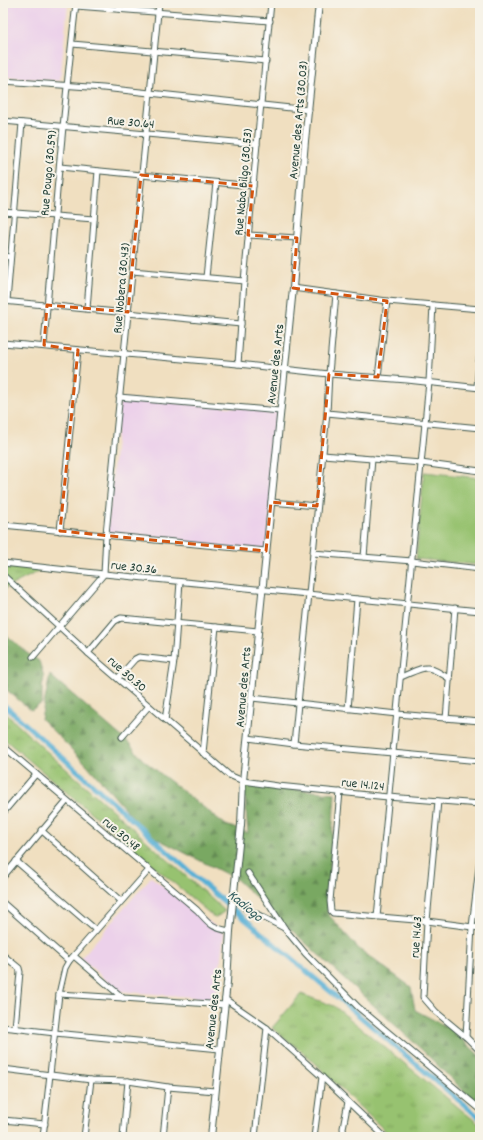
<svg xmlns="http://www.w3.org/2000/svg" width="483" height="1140" font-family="Dekko,sans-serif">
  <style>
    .built { fill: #ecd1ea }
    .grass { fill: #97c26f; stroke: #5b8052 }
    .forest { fill: url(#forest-firs); stroke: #4c724b }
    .park { fill: url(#park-tufts); stroke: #5b8052 }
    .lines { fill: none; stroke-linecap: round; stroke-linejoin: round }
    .canal { stroke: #59b0d5; stroke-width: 5 }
    .minor-casing { stroke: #3e5549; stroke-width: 7 }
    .tertiary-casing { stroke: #3e5549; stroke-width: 8 }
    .minor { stroke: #fff; stroke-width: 5 }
    .tertiary { stroke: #fff; stroke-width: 6 }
    .marked { fill: none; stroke: #d45610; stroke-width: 3; stroke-dasharray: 8 5; stroke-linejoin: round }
    .labels { text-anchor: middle; stroke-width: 4; stroke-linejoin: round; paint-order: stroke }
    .street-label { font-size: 13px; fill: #1f3d34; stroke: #f7f3e8 }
    .water-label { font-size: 14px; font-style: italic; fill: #2e5a5c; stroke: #f7f3e8 }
  </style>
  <defs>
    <pattern id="forest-firs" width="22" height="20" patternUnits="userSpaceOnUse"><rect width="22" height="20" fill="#79a862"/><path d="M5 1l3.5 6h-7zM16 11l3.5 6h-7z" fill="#638a52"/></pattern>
    <pattern id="park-tufts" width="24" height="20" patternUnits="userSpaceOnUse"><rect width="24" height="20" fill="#97c26f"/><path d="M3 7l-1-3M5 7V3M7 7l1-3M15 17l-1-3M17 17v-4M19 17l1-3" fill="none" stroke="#7b9f5c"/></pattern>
  </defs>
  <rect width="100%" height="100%" fill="#f7f3e8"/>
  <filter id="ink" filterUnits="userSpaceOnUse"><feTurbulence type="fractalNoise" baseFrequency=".025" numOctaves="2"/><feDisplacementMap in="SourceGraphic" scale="8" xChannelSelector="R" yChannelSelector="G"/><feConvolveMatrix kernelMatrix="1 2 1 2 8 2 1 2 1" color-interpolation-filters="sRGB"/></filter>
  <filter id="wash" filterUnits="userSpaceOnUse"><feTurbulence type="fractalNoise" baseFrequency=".012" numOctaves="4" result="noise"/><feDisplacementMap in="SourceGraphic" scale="16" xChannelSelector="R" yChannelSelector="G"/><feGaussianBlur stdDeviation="0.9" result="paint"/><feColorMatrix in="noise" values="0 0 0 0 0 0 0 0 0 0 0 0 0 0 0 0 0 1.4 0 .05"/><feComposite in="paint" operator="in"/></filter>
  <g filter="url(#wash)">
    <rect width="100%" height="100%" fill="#f0dfc0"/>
    <g class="built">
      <polygon points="3,3 68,3 60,81 3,76"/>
      <polygon points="120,398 280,411 266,553 107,534"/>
      <polygon points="151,877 224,933 216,999 118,991 81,958"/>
    </g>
    <polygon class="grass" points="424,472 480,478 480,565 416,559"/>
    <g class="forest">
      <polygon points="3,632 27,653 39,661 44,677 42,687 42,703 31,710 3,687"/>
      <polygon points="50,675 130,744 142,759 226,825 248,833 244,785 335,793 327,913 359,949 411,987 415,1010 451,1029 480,1056 480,1107 422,1050 236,879 146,833 88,766 41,719"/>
    </g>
    <g class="park">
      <polygon points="3,564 39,568 41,570 4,589 3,588"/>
      <polygon points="3,711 34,740 225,911 215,918 3,738"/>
      <polygon points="301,994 334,1006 480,1125 480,1137 392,1137 349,1097 310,1058 272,1028"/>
    </g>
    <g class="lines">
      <polyline class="canal" points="3,704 207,887 480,1118"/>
    </g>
  </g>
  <g filter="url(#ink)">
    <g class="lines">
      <defs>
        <g id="minor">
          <polyline points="76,6 270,21"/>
          <polyline points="72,44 266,61"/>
          <polyline points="3,81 103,88 309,110"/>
          <polyline points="3,121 257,144"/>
          <polyline points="60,167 253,186"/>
          <polyline points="3,212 94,219"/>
          <polyline points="248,235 297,238"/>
          <polyline points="3,256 10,257"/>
          <polyline points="132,271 244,281"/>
          <polyline points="206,277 216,183"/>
          <polyline points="293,288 387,301 480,309"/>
          <polyline points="3,301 241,324"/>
          <polyline points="7,301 22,123"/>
          <polyline points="87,309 98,171"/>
          <polyline points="3,343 238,364 329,374 407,380 480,388"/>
          <path d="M 44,345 C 53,231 63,117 76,3"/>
          <polyline points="238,364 244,281 257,144 271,3"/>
          <polyline points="378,377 387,301"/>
          <polyline points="477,387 480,350"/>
          <polyline points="119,397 280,411"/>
          <polyline points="327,413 480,428"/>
          <polyline points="323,455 421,463 480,471"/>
          <polyline points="271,502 317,506"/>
          <polyline points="3,525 266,551"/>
          <polyline points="60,531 78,350"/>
          <polyline points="313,553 412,561 480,569"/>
          <polyline points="364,557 372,459"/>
          <polyline points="3,563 104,574 480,611"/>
          <polyline points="3,575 88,653 229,775 243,781 278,786 388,797 480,804"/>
          <polyline points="88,653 115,621 121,618 258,631"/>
          <polyline points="33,657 104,574 106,534 159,3"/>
          <path d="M 401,677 C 427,666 425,663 450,679"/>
          <polyline points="118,678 135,659 139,657 174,661"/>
          <polyline points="252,698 397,714 480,721"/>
          <polyline points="348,709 357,599"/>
          <polyline points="446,719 455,608"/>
          <polyline points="165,720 174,661 180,582"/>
          <polyline points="122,737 149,706"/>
          <polyline points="248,738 294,744 480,761"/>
          <polyline points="294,744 327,413 329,374 336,294"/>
          <path d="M 3,746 L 197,910 C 209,923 211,928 230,931"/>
          <polyline points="203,753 216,627"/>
          <polyline points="340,792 330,901 331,911 333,913 427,921 480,928"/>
          <polyline points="438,801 427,921 423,997 436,1012 466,1037 480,1051"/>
          <polyline points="3,813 36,774"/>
          <polyline points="41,830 121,901"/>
          <polyline points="16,861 96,930"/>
          <polyline points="248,873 285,929 305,953 358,1007 480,1109"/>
          <polyline points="3,877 67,801"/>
          <polyline points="3,903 69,961"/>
          <polyline points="245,908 284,928"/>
          <polyline points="377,917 429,382 433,305"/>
          <polyline points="3,955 19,968 20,972 15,1028"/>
          <polyline points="74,956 123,998 225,1005"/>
          <polyline points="59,994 123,998"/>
          <polyline points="225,999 267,1028 322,1077 385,1137"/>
          <polyline points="3,1027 55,1033 220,1049"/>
          <polyline points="466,1037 472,927 480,858"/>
          <polyline points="3,1069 91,1080 128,1081 168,1087 215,1091"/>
          <polyline points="3,1120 45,1124"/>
          <polyline points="43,1137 59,994 65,968 69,961 149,870"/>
          <polyline points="84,1137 91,1080"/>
          <polyline points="123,1137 128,1081"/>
          <polyline points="163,1137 168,1087"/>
          <polyline points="255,1137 267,1028"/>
          <polyline points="314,1137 322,1077"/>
          <polyline points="344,1137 343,1128 348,1102"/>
        </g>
        <polyline id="tertiary" points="211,1137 227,982 230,931 241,825 243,781 293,288 305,141 319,3"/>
      </defs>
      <use href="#minor" class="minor-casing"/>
      <use href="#tertiary" class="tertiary-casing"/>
      <use href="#minor" class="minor"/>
      <use href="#tertiary" class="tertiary"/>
    </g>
  </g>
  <path class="marked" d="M 141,175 L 253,186 L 248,235 L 297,238 L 293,288 L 387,301 L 378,377 L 329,374 L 317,506 L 271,502 L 266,551 L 60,531 L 78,350 L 44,345 L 47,305 L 128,312 Z"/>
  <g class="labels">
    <g class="street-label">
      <text transform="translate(297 120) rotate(-85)" y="5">Avenue des Arts (30.03)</text>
      <text transform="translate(131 121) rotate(5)" y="5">Rue 30.64</text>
      <text transform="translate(47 173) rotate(-85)" y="5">Rue Pougo (30.59)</text>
      <text transform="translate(242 182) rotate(-85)" y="5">Rue Naba Bilgo (30.53)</text>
      <text transform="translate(120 288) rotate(-85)" y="5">Rue Nobera (30.43)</text>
      <text transform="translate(274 364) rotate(-84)" y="5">Avenue des Arts</text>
      <text transform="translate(134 566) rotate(6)" y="5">rue 30.36</text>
      <text transform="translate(128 673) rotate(41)" y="5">rue 30.30</text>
      <text transform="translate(242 687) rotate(-85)" y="5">Avenue des Arts</text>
      <text transform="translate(363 783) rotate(6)" y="5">rue 14.124</text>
      <text transform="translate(122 833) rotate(40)" y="5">rue 30.48</text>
      <text transform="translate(415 937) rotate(-86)" y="5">rue 14.63</text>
      <text transform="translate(212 1009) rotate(-84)" y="5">Avenue des Arts</text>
    </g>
    <g class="water-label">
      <text transform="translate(246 905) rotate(40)" y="5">Kadiogo</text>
    </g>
  </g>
  <rect width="483" height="1140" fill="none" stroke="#f7f3e8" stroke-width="16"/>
</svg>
